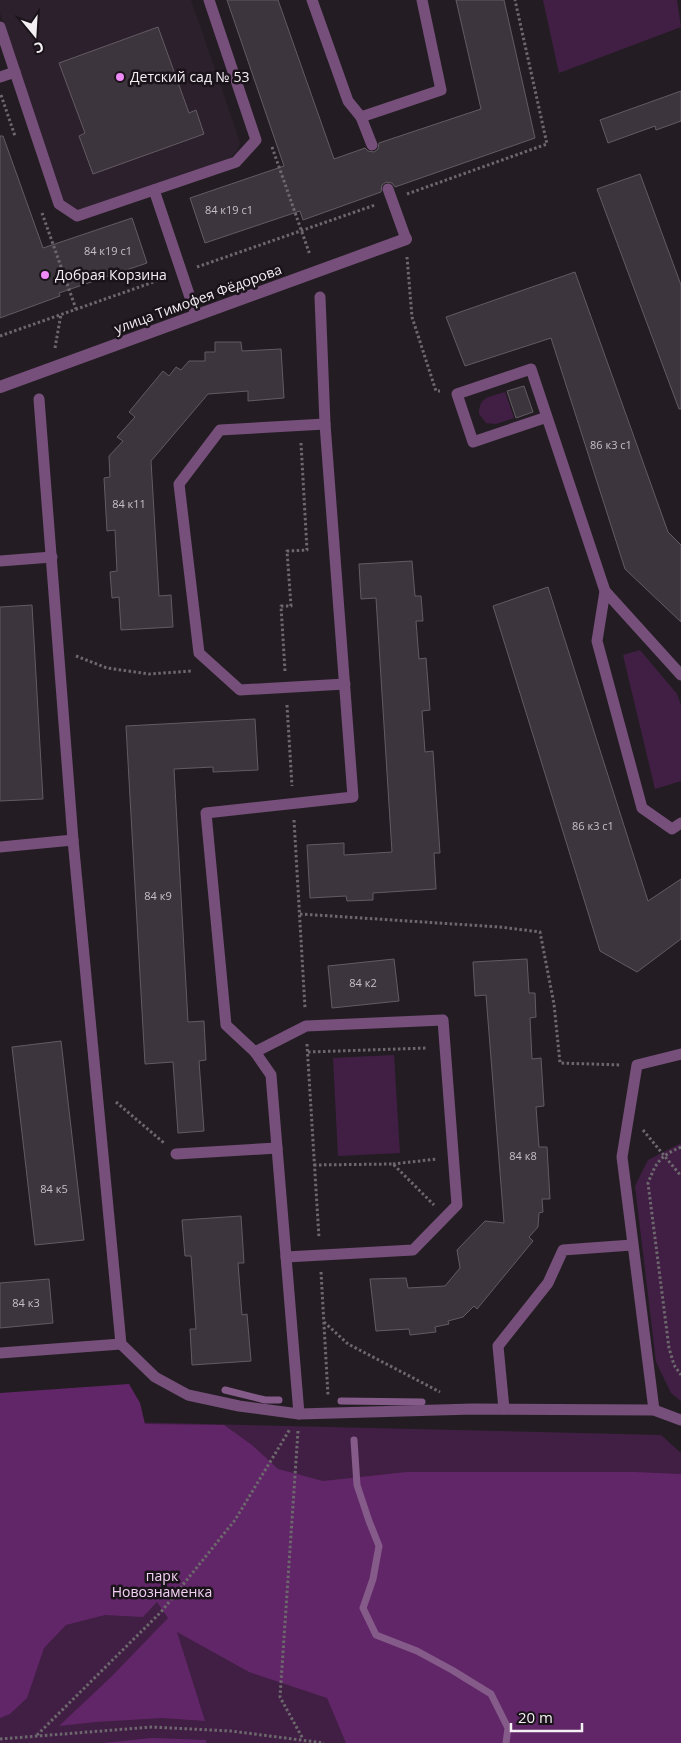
<svg xmlns="http://www.w3.org/2000/svg" width="681" height="1743" font-family="'Open Sans',sans-serif">
  <style>
    .built { fill: #2b202c }
    .green { fill: #411f44 }
    .forest { fill: #612667 }
    .lines { fill: none; stroke-linecap: round; stroke-linejoin: round }
    .stream { stroke: #855b89; stroke-width: 7 }
    .building { fill: #3c353d; stroke: #635b63 }
    .path { stroke: #6d686d; stroke-width: 3; stroke-dasharray: 2.5 2.5; stroke-linecap: butt }
    .lane { stroke: #764f7a; stroke-width: 11 }
    .street { stroke: #764f7a; stroke-width: 12 }
    .poi-dot { fill: #ee8bf8; stroke: #1a131a; stroke-width: 2 }
    .labels { text-anchor: middle; stroke-width: 5; stroke-linejoin: round; paint-order: stroke }
    .number-label { font-size: 11px; fill: #c5c0c6 }
    .poi-label { font-size: 14px; fill: #f3eff3; stroke: #1a131a; text-anchor: start }
    .street-label { font-size: 14px; fill: #f3eff3; stroke: #1a131a }
    .park-label { font-size: 14px; fill: #f4d2f6; stroke: #1a131a }
  </style>
  <rect width="100%" height="100%" fill="#231d23"/>
  <polygon class="built" points="0,0 191,0 240,142 237,152 224,162 86,210 72,210 65,202 0,13"/>
  <g class="green">
    <polygon points="543,0 677,0 681,27 559,73"/>
    <path d="M 505,392 L 514,418 L 496,424 L 486,423 L 479,414 C 479,396 490,397 505,392 Z"/>
    <polygon points="640,650 677,694 681,705 681,781 655,789 623,655"/>
    <polygon points="394,1055 400,1153 338,1156 333,1058"/>
    <polygon points="681,1143 681,1401 671,1393 656,1362 635,1186 648,1160"/>
    <polygon points="0,1419 661,1435 681,1453 681,1743 0,1743"/>
  </g>
  <g class="forest">
    <polygon points="129,1384 140,1403 145,1424 224,1425 252,1445 278,1469 323,1481 407,1472 635,1472 681,1474 681,1743 346,1743 327,1698 249,1672 177,1632 205,1721 162,1718 96,1722 59,1726 112,1676 168,1618 157,1602 143,1617 105,1615 66,1625 44,1648 27,1698 10,1714 0,1718 0,1393"/>
    <polygon points="152,1738 206,1740 206,1743 103,1743"/>
  </g>
  <g class="lines">
    <g class="stream">
      <polyline points="225,1390 265,1400 279,1400"/>
      <polyline points="341,1401 422,1402"/>
      <polyline points="354,1440 357,1485 369,1521 379,1546 373,1579 363,1608 376,1635 417,1651 452,1670 491,1694 508,1728 506,1743"/>
    </g>
  </g>
  <g class="building">
    <polygon points="227,0 278,0 334,159 365,148 368,151 374,152 378,149 379,143 481,109 456,0 504,0 535,138 395,187 392,183 386,182 382,185 381,192 303,220 300,211 205,243 190,198 284,166"/>
    <polygon points="158,27 189,113 196,110 204,134 93,174 79,136 85,133 59,63"/>
    <polygon points="681,91 681,121 656,130 655,126 608,143 600,120"/>
    <polygon points="0,136 3,136 43,248 132,218 147,263 59,293 60,296 0,318"/>
    <polygon points="640,174 681,285 681,409 679,409 597,189"/>
    <polygon points="575,272 668,532 681,545 681,622 625,569 551,338 465,366 446,317"/>
    <polygon points="215,342 241,342 242,351 281,349 284,398 248,401 248,391 208,394 151,461 159,596 171,595 173,627 121,630 119,597 112,598 110,572 117,571 115,530 107,531 104,478 110,477 109,456 123,441 117,437 135,417 129,412 163,371 169,376 176,367 181,370 189,361 205,361 205,352 215,352"/>
    <polygon points="524,386 533,412 516,418 507,391"/>
    <polygon points="412,561 415,596 421,596 423,621 416,621 419,659 426,658 430,710 422,711 425,752 433,751 440,853 434,853 436,889 373,893 373,900 347,901 346,896 310,898 307,845 344,843 344,855 392,852 376,598 361,599 359,564"/>
    <polygon points="548,587 648,901 681,879 681,939 637,972 600,951 493,606"/>
    <polygon points="32,605 43,799 0,801 0,607"/>
    <polygon points="255,719 258,770 213,772 213,767 174,769 188,1022 204,1021 206,1060 199,1061 204,1131 178,1133 173,1062 145,1064 126,726"/>
    <polygon points="394,959 399,1001 332,1008 328,966"/>
    <polygon points="527,959 529,993 535,993 536,1017 530,1018 532,1059 541,1058 544,1106 536,1107 539,1147 547,1147 550,1199 542,1199 543,1212 539,1213 538,1227 529,1237 533,1241 477,1309 474,1306 463,1317 448,1321 449,1324 435,1327 436,1332 410,1335 409,1329 376,1331 370,1279 406,1278 408,1288 445,1286 460,1268 457,1250 485,1221 504,1223 486,995 475,996 473,962"/>
    <polygon points="61,1041 84,1240 35,1245 12,1047"/>
    <polygon points="241,1216 244,1263 238,1263 242,1315 247,1314 251,1361 192,1365 190,1329 196,1329 191,1256 185,1256 182,1220"/>
    <polygon points="49,1279 53,1323 0,1328 0,1283"/>
  </g>
  <g class="lines">
    <g class="path">
      <polyline points="1,95 15,136"/>
      <polyline points="272,147 310,255"/>
      <polyline points="407,194 547,144 515,0"/>
      <polyline points="42,213 76,309"/>
      <polyline points="407,257 412,317 436,391 440,391"/>
      <polyline points="197,267 375,205"/>
      <polyline points="0,336 165,278"/>
      <polyline points="55,348 61,314"/>
      <polyline points="76,656 107,668 149,674 192,671"/>
      <polyline points="285,671 281,606 291,606 287,551 307,550 301,443"/>
      <polyline points="287,705 292,786"/>
      <polyline points="294,820 305,1008"/>
      <polyline points="300,914 500,927 540,932 554,1004 560,1063 621,1065"/>
      <polyline points="307,1044 319,1238"/>
      <polyline points="308,1052 427,1048"/>
      <polyline points="116,1102 164,1143"/>
      <polyline points="643,1130 681,1176"/>
      <path d="M 681,1147 C 659,1157 657,1161 648,1183 L 669,1348 L 674,1365 L 681,1375"/>
      <polyline points="393,1164 437,1159"/>
      <polyline points="314,1165 393,1164 434,1205"/>
      <polyline points="321,1272 328,1395"/>
      <polyline points="324,1322 348,1344 440,1392"/>
      <polyline points="298,1431 280,1697 303,1739"/>
      <polyline points="37,1735 161,1612 235,1520 290,1429"/>
      <polyline points="0,1739 152,1727 231,1731 324,1743"/>
    </g>
    <g class="lane">
      <polyline points="312,0 348,101 361,117"/>
      <polyline points="0,27 59,204 77,216 236,162 256,140 209,0"/>
      <polyline points="0,77 15,72"/>
      <polyline points="372,145 361,117 441,90 422,0"/>
      <polyline points="388,189 406,239"/>
      <polyline points="154,190 196,315"/>
      <polyline points="39,399 73,840 121,1344 155,1377 188,1395 239,1406 299,1414 473,1409 654,1410 681,1420"/>
      <polyline points="547,417 531,369 457,394 473,442 547,417 605,591"/>
      <polyline points="325,424 220,430 179,484 199,653 240,690 345,684"/>
      <polyline points="0,561 52,557"/>
      <polyline points="681,675 605,591 597,641 642,808 672,829 681,823"/>
      <polyline points="0,847 73,840"/>
      <polyline points="255,1052 306,1026 443,1020 457,1205 413,1250 286,1257"/>
      <polyline points="176,1154 277,1148"/>
      <polyline points="0,1353 121,1344"/>
      <polyline points="504,1409 498,1346 548,1283 563,1250 632,1245"/>
      <polyline points="654,1410 622,1157 637,1065 681,1054"/>
      <polyline points="299,1414 271,1075 255,1052 226,1025 206,813 353,797 325,424 320,297"/>
    </g>
    <polyline class="street" points="0,387 406,239"/>
  </g>
  <g class="poi-dot">
    <circle cx="120" cy="77" r="5"/>
    <circle cx="45" cy="275" r="5"/>
  </g>
  <g class="labels">
    <g class="number-label">
      <text x="229" y="214">84 к19 с1</text>
      <text x="108" y="255">84 к19 с1</text>
      <text x="611" y="449">86 к3 с1</text>
      <text x="129" y="508">84 к11</text>
      <text x="593" y="830">86 к3 с1</text>
      <text x="158" y="900">84 к9</text>
      <text x="363" y="987">84 к2</text>
      <text x="523" y="1160">84 к8</text>
      <text x="54" y="1193">84 к5</text>
      <text x="26" y="1307">84 к3</text>
    </g>
    <g class="poi-label">
      <text x="130" y="82">Детский сад № 53</text>
      <text x="55" y="280">Добрая Корзина</text>
    </g>
    <g class="street-label">
      <text transform="translate(198 299) rotate(-20)" y="5">улица Тимофея Фёдорова</text>
    </g>
    <g class="park-label">
      <text x="162" y="1581">парк<tspan x="162" dy="16">Новознаменка</tspan></text>
    </g>
  </g>
  <g transform="translate(35 35) rotate(162)" stroke="#1a131a" stroke-width="4" paint-order="stroke">
  <path d="M0-4L9 19L0 12L-9 19Z" fill="#f3eff3"/>
  <text y="-8" font-size="14" font-weight="bold" text-anchor="middle" fill="#f3eff3">С</text>
  </g>
  <path d="M511 1723v8h71v-8" fill="none" stroke="#f3eff3" stroke-width="2.5"/>
  <text x="518" y="1723" font-size="15" fill="#f3eff3" stroke="#1a131a" stroke-width="4" paint-order="stroke">20 m</text>
</svg>
